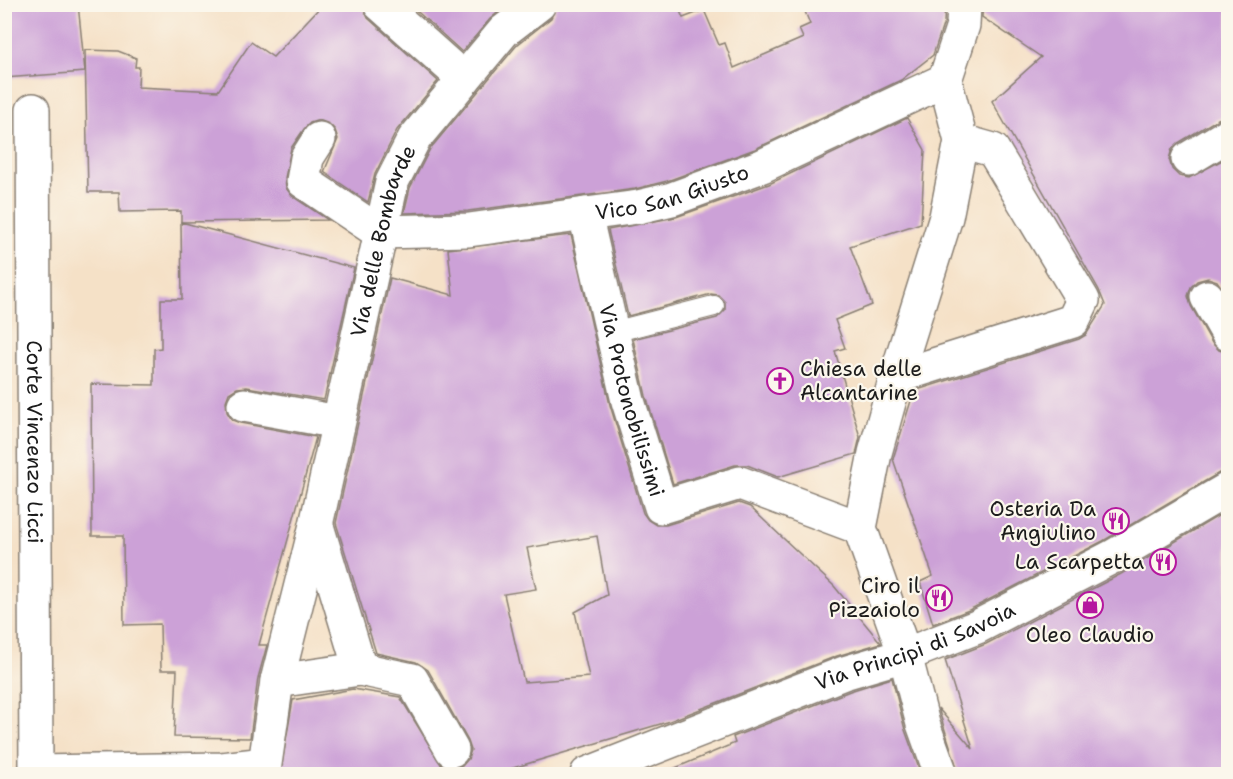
<svg xmlns="http://www.w3.org/2000/svg" width="1233" height="779" font-family="'Shantell Sans',sans-serif">
  <style>
    .building { fill: #cca1d7; fill-rule: evenodd }
    .lines { fill: none; stroke-linecap: round; stroke-linejoin: round }
    .lane-casing { stroke: #887e72; stroke-width: 22 }
    .street-casing { stroke: #887e72; stroke-width: 36 }
    .lane { stroke: #fff; stroke-width: 20 }
    .street { stroke: #fff; stroke-width: 33 }
    .labels { text-anchor: middle; stroke-width: 4.5; stroke-linejoin: round; paint-order: stroke }
    .street-label { font-size: 21px; fill: #1c1c1c; stroke: #fbf7ec }
    .poi-label { font-size: 21px; fill: #1c1c1c; stroke: #fbf7ec; text-anchor: end }
  </style>
  <rect width="100%" height="100%" fill="#fbf7ec"/>
  <filter id="ink" filterUnits="userSpaceOnUse"><feTurbulence type="fractalNoise" baseFrequency=".0167" numOctaves="2"/><feDisplacementMap in="SourceGraphic" scale="12" xChannelSelector="R" yChannelSelector="G"/><feConvolveMatrix kernelMatrix="1 2 1 2 8 2 1 2 1" color-interpolation-filters="sRGB"/></filter>
  <filter id="wash" filterUnits="userSpaceOnUse"><feTurbulence type="fractalNoise" baseFrequency=".008" numOctaves="4" result="noise"/><feDisplacementMap in="SourceGraphic" scale="24" xChannelSelector="R" yChannelSelector="G"/><feGaussianBlur stdDeviation="1.35" result="paint"/><feColorMatrix in="noise" values="0 0 0 0 0 0 0 0 0 0 0 0 0 0 0 0 0 1.4 0 .05"/><feComposite in="paint" operator="in"/></filter>
  <g filter="url(#wash)">
    <rect width="100%" height="100%" fill="#f5e1c7"/>
    <g id="blocks">
      <g class="building">
        <polygon points="4,4 78,4 85,72 4,78"/>
        <polygon points="323,4 362,4 368,18 438,81 397,130 375,174 368,202 324,172 338,139 335,130 329,124 319,120 310,123 304,129 291,148 285,178 286,188 292,196 328,220 181,222 181,211 120,212 119,192 88,192 85,50 118,51 136,58 135,67 139,67 138,87 218,91 251,42 273,57"/>
        <polygon points="409,4 508,4 490,19 462,52"/>
        <polygon points="557,4 677,4 683,18 704,10 719,45 725,43 734,68 803,38 799,29 810,24 802,4 945,4 944,22 933,55 901,80 755,149 667,181 635,189 468,211 404,213 410,188 430,149 517,45 551,18"/>
        <polygon points="983,4 1228,4 1228,116 1218,119 1178,143 1172,149 1169,159 1172,169 1179,176 1189,178 1228,157 1228,297 1217,281 1208,278 1197,281 1191,287 1188,296 1191,306 1212,343 1219,350 1228,353 1228,470 1219,473 1103,541 969,610 933,624 920,582 933,576 893,459 914,391 1079,339 1086,335 1105,305 1099,290 992,101 1041,57 982,17"/>
        <polygon points="907,118 925,150 921,223 850,246 872,305 835,320 845,348 835,351 860,437 856,454 778,477 747,465 735,465 673,484 646,396 633,339 717,318 725,310 725,302 718,295 711,294 628,316 608,230 676,217 769,184"/>
        <polygon points="181,222 354,268 324,400 247,387 237,388 229,393 226,401 227,412 232,420 240,423 316,437 259,645 267,645 258,678 250,738 174,737 177,670 161,670 160,624 124,625 123,536 92,536 91,384 154,385 154,349 161,348 161,299 182,299"/>
        <path d="M 571,235 L 610,405 L 643,513 L 648,520 L 656,525 L 666,525 L 739,503 L 750,507 L 834,586 L 881,643 L 837,656 L 667,722 L 493,774 L 280,774 L 293,700 L 353,689 L 400,697 L 442,766 L 453,769 L 462,766 L 468,759 L 471,750 L 468,741 L 428,670 L 416,662 L 376,653 L 336,523 L 390,278 L 453,295 L 448,249 ZM 597,536 L 607,595 L 575,612 L 589,677 L 524,682 L 504,594 L 536,589 L 527,548 Z"/>
        <polygon points="1228,510 1228,774 959,774 938,708 973,749 945,660 986,644 1121,574"/>
        <polygon points="892,678 905,730 921,774 661,774 735,743 733,737 850,691"/>
      </g>
    </g>
  </g>
  <g filter="url(#ink)">
    <use href="#blocks" fill-opacity="0" stroke="#887e72" stroke-width="1.5"/>
    <g class="lines">
      <defs>
        <polyline id="lane" points="613,332 714,306"/>
        <g id="street">
          <polyline points="380,4 464,79"/>
          <polyline points="945,80 963,25 964,4"/>
          <path id="s1" d="M 33,110 L 36,774"/>
          <polyline points="319,139 307,158 303,181 379,232"/>
          <polyline points="1188,159 1228,135"/>
          <path id="s2" d="M 585,214 L 628,401 L 661,507 L 740,483 L 860,528"/>
          <path id="s3" d="M 379,232 L 469,230 L 638,207 L 672,199 L 762,166 L 945,80"/>
          <polyline points="1207,297 1228,334"/>
          <polyline points="896,377 1073,321 1083,300 993,150 961,141"/>
          <polyline points="244,405 338,422"/>
          <polyline points="360,669 412,680 452,750"/>
          <polyline points="277,681 360,669 317,526"/>
          <path id="s4" d="M 36,772 L 222,769 L 265,764 L 277,681 L 316,525 L 392,182 L 414,139 L 504,31 L 539,4"/>
          <path id="s5" d="M 587,774 L 844,673 L 905,655 L 977,627 L 1112,557 L 1228,489"/>
          <polyline points="941,774 923,724 905,655 860,528 875,453 896,377 946,217 961,141 945,80"/>
        </g>
      </defs>
      <use href="#lane" class="lane-casing"/>
      <use href="#street" class="street-casing"/>
      <use href="#lane" class="lane"/>
      <use href="#street" class="street"/>
    </g>
  </g>
  <defs>
    <symbol id="church-ring" viewBox="-11 -11 22 22"><circle r="9.5" fill="#fbf7ec" stroke="#b5179e" stroke-width="1.5"/><path d="M-1.2-6h2.4v3.5h3.3v2.4h-3.3V6h-2.4V-.1h-3.3v-2.4h3.3Z" fill="#b5179e"/></symbol>
    <symbol id="restaurant-ring" viewBox="-11 -11 22 22"><circle r="9.5" fill="#fbf7ec" stroke="#b5179e" stroke-width="1.5"/><path d="M-5-6h1v4h1v-4h1v4h1v-4h1v5L-1.5 .5V6h-2V.5L-5-1ZM5-6V6H3V1.5H1.5Q1.5-4 5-6Z" fill="#b5179e"/></symbol>
    <symbol id="shop-ring" viewBox="-11 -11 22 22"><circle r="9.5" fill="#fbf7ec" stroke="#b5179e" stroke-width="1.5"/><path d="M-5-2.5h2.3a2.7 3.5 0 0 1 5.4 0H5L5.5 6h-11ZM-1.5-2.5h3a1.5 2.3 0 0 0-3 0Z" fill="#b5179e"/></symbol>
  </defs>
  <g fill-rule="evenodd">
    <use href="#church-ring" x="765" y="366" width="30" height="30"/>
    <use href="#restaurant-ring" x="1101" y="506" width="30" height="30"/>
    <use href="#restaurant-ring" x="1148" y="547" width="30" height="30"/>
    <use href="#restaurant-ring" x="924" y="583" width="30" height="30"/>
    <use href="#shop-ring" x="1075" y="590" width="30" height="30"/>
  </g>
  <g class="labels">
    <g class="street-label">
      <text dy="7" stroke="none"><textPath href="#s3" startOffset="297">Vico San Giusto</textPath></text>
      <text dy="7" stroke="none"><textPath href="#s4" startOffset="766">Via delle Bombarde</textPath></text>
      <text dy="7" stroke="none"><textPath href="#s2" startOffset="192">Via Protonobilissimi</textPath></text>
      <text dy="7" stroke="none"><textPath href="#s1" startOffset="332">Corte Vincenzo Licci</textPath></text>
      <text dy="7" stroke="none"><textPath href="#s5" startOffset="352">Via Principi di Savoia</textPath></text>
    </g>
    <g class="poi-label">
      <text x="800" y="376" text-anchor="start">Chiesa delle<tspan x="800" dy="24">Alcantarine</tspan></text>
      <text x="1096" y="516">Osteria Da<tspan x="1096" dy="24">Angiulino</tspan></text>
      <text x="1144" y="569">La Scarpetta</text>
      <text x="920" y="593">Ciro il<tspan x="920" dy="24">Pizzaiolo</tspan></text>
      <text x="1090" y="642" text-anchor="middle">Oleo Claudio</text>
    </g>
  </g>
  <rect width="1233" height="779" fill="none" stroke="#fbf7ec" stroke-width="24"/>
</svg>
